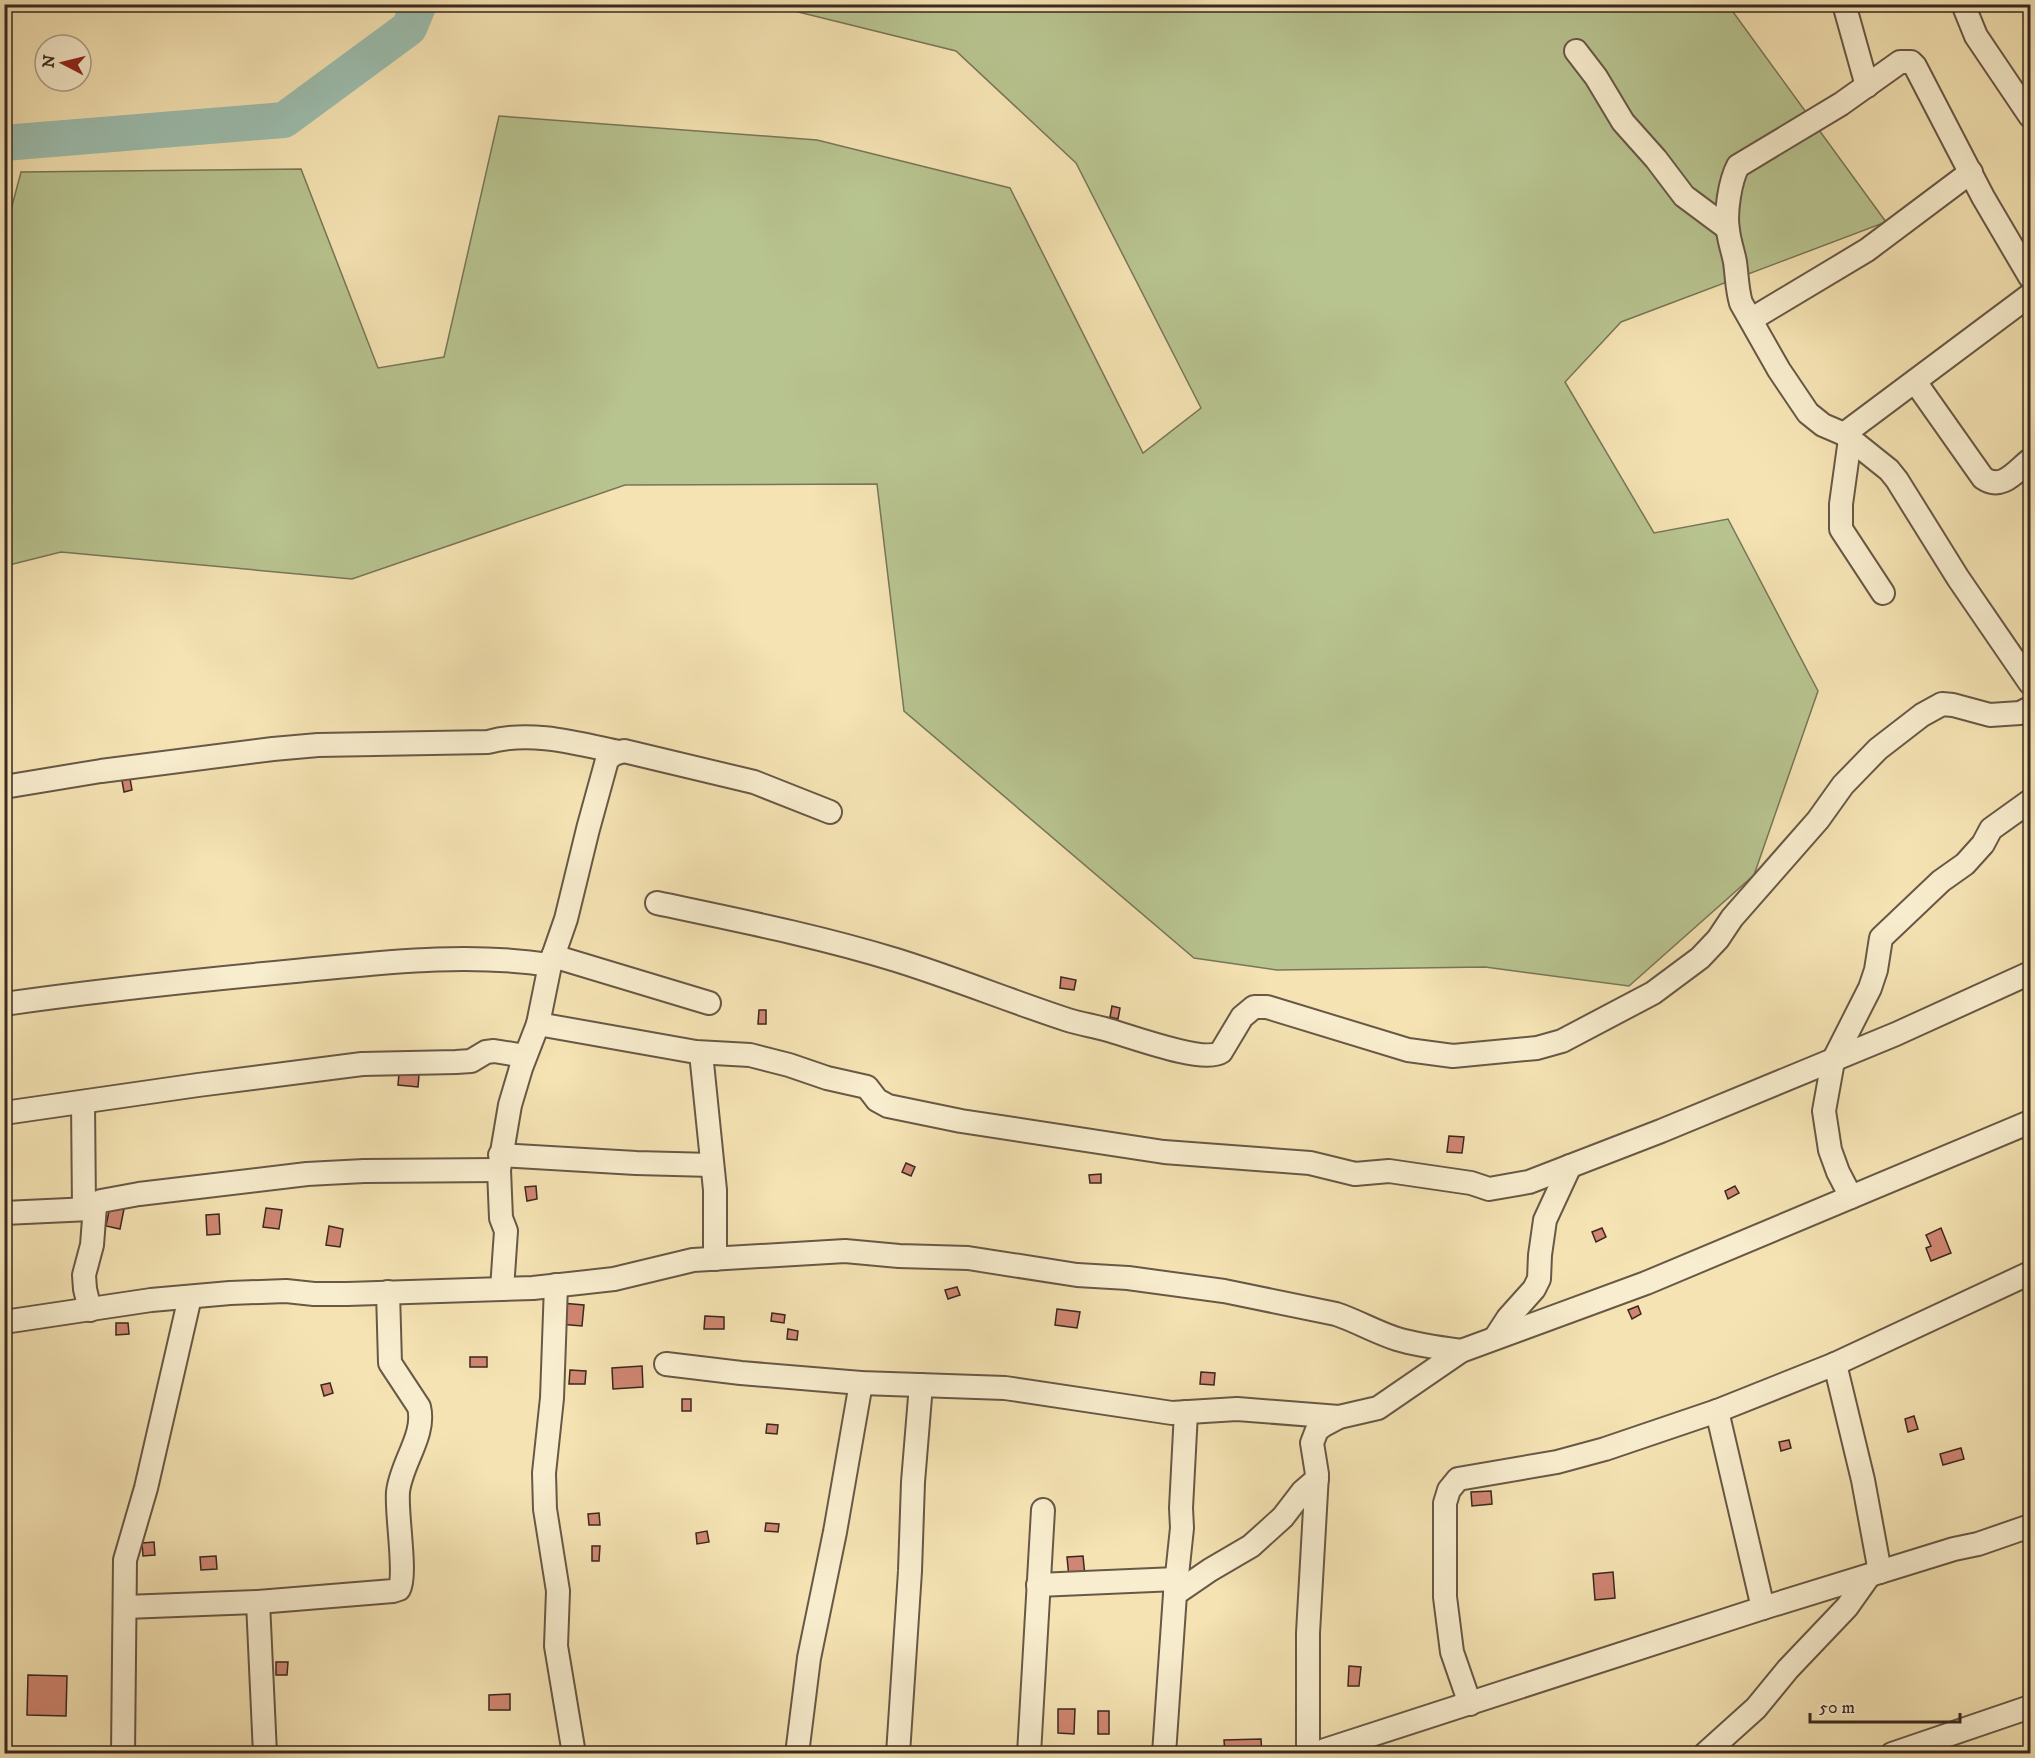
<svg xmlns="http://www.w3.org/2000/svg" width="2035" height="1758" font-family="'IM FELL DW Pica',serif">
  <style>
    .green { fill: #b8c490; stroke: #787658; stroke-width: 1.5 }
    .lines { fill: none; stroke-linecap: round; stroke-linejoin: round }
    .river { stroke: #9cbeaf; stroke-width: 36 }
    .building { fill: #d08672; stroke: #392921; stroke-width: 1.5 }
    .street-casing { stroke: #685846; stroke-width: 26 }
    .street { stroke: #f8edce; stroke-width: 22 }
  </style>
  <rect width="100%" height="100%" fill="#f5e3b3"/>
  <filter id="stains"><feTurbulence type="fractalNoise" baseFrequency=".00333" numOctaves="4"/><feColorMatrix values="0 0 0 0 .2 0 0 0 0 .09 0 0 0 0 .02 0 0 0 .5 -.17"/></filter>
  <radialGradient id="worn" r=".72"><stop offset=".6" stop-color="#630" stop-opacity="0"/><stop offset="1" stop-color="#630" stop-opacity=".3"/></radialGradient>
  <polygon class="green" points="770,5 1728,5 1886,222 1621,322 1565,382 1654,533 1728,519 1818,691 1754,875 1629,986 1485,967 1277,970 1194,958 904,711 877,484 625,485 352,579 61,552 5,566 4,236 21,172 301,169 378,368 444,357 499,116 817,140 1010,188 1143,453 1201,408 1076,163 956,51"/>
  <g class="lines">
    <polyline class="river" points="4,143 284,120 409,28 419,4"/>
  </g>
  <g class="building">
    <polygon points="129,773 132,790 124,792 121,775"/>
    <polygon points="1061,977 1076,980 1074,990 1060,988"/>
    <polygon points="1112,1006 1120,1008 1118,1019 1110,1017"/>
    <polygon points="759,1010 766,1010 766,1024 758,1024"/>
    <polygon points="399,1073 419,1075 418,1087 398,1085"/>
    <polygon points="1449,1136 1464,1137 1462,1153 1447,1152"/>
    <polygon points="906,1163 915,1167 911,1176 902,1172"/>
    <polygon points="1101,1174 1101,1183 1090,1183 1089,1175"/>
    <polygon points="536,1186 537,1199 527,1201 525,1187"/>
    <polygon points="1735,1186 1739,1193 1728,1199 1725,1191"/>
    <polygon points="110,1206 124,1209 120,1229 106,1226"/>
    <polygon points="266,1208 282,1210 279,1229 263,1227"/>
    <polygon points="219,1214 220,1234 207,1235 206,1215"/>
    <polygon points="329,1226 343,1229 340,1247 326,1245"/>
    <polygon points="1602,1228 1606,1237 1596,1242 1592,1232"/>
    <polygon points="1941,1228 1951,1253 1931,1261 1926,1248 1931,1246 1926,1235"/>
    <polygon points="957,1287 960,1295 948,1299 945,1290"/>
    <polygon points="561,1303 584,1305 582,1326 559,1324"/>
    <polygon points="1638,1306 1641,1314 1632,1319 1628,1310"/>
    <polygon points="1057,1309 1080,1312 1077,1328 1055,1325"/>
    <polygon points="772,1313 785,1315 784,1323 771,1321"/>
    <polygon points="705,1316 724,1317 724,1329 704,1329"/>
    <polygon points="116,1323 128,1323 129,1334 116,1335"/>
    <polygon points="788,1329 798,1331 797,1340 787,1339"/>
    <rect x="470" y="1357" width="17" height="10"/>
    <polygon points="642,1366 643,1387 613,1389 612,1368"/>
    <polygon points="570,1370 586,1371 585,1384 569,1384"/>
    <polygon points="1201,1372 1215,1373 1214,1385 1200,1384"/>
    <polygon points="330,1383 333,1393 324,1396 321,1385"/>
    <rect x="682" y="1399" width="9" height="12"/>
    <polygon points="1914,1416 1918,1429 1908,1432 1905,1419"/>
    <polygon points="767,1424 778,1425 777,1434 766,1433"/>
    <polygon points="1789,1440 1791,1448 1781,1451 1779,1442"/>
    <polygon points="1961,1448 1964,1459 1943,1465 1940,1454"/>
    <polygon points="1491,1491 1492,1504 1472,1506 1471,1492"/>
    <polygon points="599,1513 600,1525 589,1525 588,1514"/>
    <polygon points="766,1523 779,1524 778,1532 765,1531"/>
    <polygon points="707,1531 709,1542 697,1544 696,1533"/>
    <polygon points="154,1542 155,1555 143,1556 142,1543"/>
    <polygon points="592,1546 600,1546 599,1561 592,1561"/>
    <polygon points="216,1556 217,1569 201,1570 200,1557"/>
    <polygon points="1083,1556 1085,1576 1069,1578 1067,1557"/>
    <polygon points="1613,1572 1615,1598 1595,1600 1593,1574"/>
    <polygon points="276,1662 288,1662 287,1675 276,1675"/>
    <polygon points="1349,1666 1361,1667 1359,1686 1348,1686"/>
    <polygon points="28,1675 67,1676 66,1716 27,1715"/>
    <polygon points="510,1694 510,1710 489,1710 489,1695"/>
    <polygon points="1058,1709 1075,1709 1074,1734 1058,1733"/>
    <rect x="1098" y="1711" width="11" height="23"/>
    <polygon points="1261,1739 1262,1754 1225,1754 1224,1740"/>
  </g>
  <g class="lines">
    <defs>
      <g id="street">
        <polyline points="1844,4 1867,86"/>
        <polyline points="1963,4 1976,36 2030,116"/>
        <polyline points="1576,51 1596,77 1623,122 1656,159 1684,196 1727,228"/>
        <path d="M 2030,277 L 1983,197 L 1915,66 L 1911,62 L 1900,62 L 1841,104 L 1738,166 C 1730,181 1725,213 1728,230 C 1729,241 1733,251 1735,262 C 1737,276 1737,290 1741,303 L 1779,370 L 1808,413 L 1823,425 L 1844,434 L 1889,470 L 1897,480 L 1958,578 L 2030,683"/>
        <polyline points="1752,319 1867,250 1971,172"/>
        <path d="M 1916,383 L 1983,478 C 2002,491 2015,472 2030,460"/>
        <polyline points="1844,434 2030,295"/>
        <polyline points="1850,439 1841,504 1841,529 1883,593"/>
        <path d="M 4,787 L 101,771 L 273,749 L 318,745 L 488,742 C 530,730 576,743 618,752"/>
        <path d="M 657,903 C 737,920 818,936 896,960 C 954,978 1010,1001 1068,1020 C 1081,1024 1094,1026 1108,1030 C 1130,1036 1204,1064 1221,1052 L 1242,1017 L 1254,1007 L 1267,1007 L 1408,1050 L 1453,1056 L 1537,1048 L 1562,1041 L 1653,993 L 1700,958 L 1718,939 L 1732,918 L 1818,820 L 1843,785 L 1878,749 L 1922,715 L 1942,704 L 1953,705 L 1990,715 L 2020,713 L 2030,708"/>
        <polyline points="553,956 709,1003"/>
        <path d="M 4,1004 C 101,990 198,980 295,971 C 380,963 465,952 550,965"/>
        <polyline points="538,1024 696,1052 750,1055 789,1065 827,1078 867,1087 877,1100 888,1106 961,1121 1164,1152 1310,1163 1355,1174 1389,1171 1471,1183 1489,1189 1529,1182 1661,1131 1896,1034 2030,973"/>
        <polyline points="701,1053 715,1190 715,1259"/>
        <polyline points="83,1102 84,1209"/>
        <polyline points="4,1113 198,1085 362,1064 456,1062 471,1061 486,1052 494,1051 525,1056"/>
        <polyline points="500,1155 636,1163 712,1165"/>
        <polyline points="1851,1197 1838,1172 1830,1150 1824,1111 1833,1061 1870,988 1876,970 1881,938 1941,881 1965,864 1983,844 1991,829 2030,801"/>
        <polyline points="4,1213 90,1209 101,1201 139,1194 307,1174 364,1171 499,1170"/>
        <polyline points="556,1285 552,1398 544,1473 545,1509 558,1591 556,1646 574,1754"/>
        <polyline points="502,1289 506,1231 501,1218 499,1170 510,1105 521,1068 538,1024 550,965 566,919 588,829 607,760 614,754 624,751 754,782 830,812"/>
        <polyline points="90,1310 85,1289 84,1275 92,1245 95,1206"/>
        <path d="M 4,1322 L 151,1300 L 230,1293 L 286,1291 L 314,1294 L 347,1294 L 533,1288 L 614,1279 L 693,1260 L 845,1251 L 899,1256 L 968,1258 L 1077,1275 L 1128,1278 L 1224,1291 L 1336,1314 C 1357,1321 1375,1332 1397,1339 C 1417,1345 1439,1348 1461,1351"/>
        <polyline points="1495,1338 1508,1318 1534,1289 1539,1279 1540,1255 1545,1220 1570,1166"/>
        <polyline points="666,1364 741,1373 861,1383 1005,1388 1172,1413 1237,1409 1339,1417"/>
        <polyline points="1835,1364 1863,1480 1880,1572"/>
        <polyline points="1717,1411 1763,1608"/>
        <polyline points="1038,1585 1176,1579"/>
        <polyline points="1175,1594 1182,1528 1181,1508 1186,1412"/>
        <polyline points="258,1602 265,1754"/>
        <path d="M 125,1607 L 258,1602 L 393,1591 L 399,1589 C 407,1575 396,1514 398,1492 C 401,1463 426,1435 419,1407 L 390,1363 L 388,1292"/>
        <polyline points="1470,1704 1452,1652 1445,1597 1445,1503 1449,1490 1458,1479 1557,1462 1605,1449 1717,1411 1835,1364 2030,1273"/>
        <polyline points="123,1754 125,1560 146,1488 190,1297"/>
        <polyline points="797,1754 809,1658 835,1532 861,1383"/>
        <polyline points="898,1754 910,1571 913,1482 921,1385"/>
        <polyline points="1029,1754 1043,1510"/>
        <polyline points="1164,1754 1175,1594 1210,1570 1251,1546 1283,1517 1303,1491 1317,1479"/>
        <polyline points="1308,1754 1308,1633 1317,1474 1312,1443 1317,1430 1324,1425 1339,1417 1378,1408 1461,1351 1646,1283 2030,1122"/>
        <polyline points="1321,1754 1325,1750 1763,1608 1954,1549 1978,1544 2030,1526"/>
        <polyline points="1705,1754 1756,1708 1788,1669 1847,1607 1869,1576"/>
        <polyline points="1892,1754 2030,1707"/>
      </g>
    </defs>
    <use href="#street" class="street-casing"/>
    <use href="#street" class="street"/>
  </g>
  <rect width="2035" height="1758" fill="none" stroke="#f5e3b3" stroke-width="24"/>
  <rect x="6" y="6" width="2023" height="1746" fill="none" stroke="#392921" stroke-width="3"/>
  <rect x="12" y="12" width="2011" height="1734" fill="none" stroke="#392921" stroke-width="1.5"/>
  <g transform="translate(63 63) rotate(277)"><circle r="28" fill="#f8edce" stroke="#ac9f89" stroke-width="1.5"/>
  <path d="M0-4.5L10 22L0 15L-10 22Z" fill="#8f2418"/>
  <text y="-9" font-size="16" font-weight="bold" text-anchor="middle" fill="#392921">N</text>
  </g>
  <path d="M1810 1713v9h150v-9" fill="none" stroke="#392921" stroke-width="3"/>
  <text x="1819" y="1713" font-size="18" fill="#392921" stroke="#f8edce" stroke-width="4.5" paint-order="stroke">50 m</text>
  <rect width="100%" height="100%" filter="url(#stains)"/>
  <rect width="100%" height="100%" fill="url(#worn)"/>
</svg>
